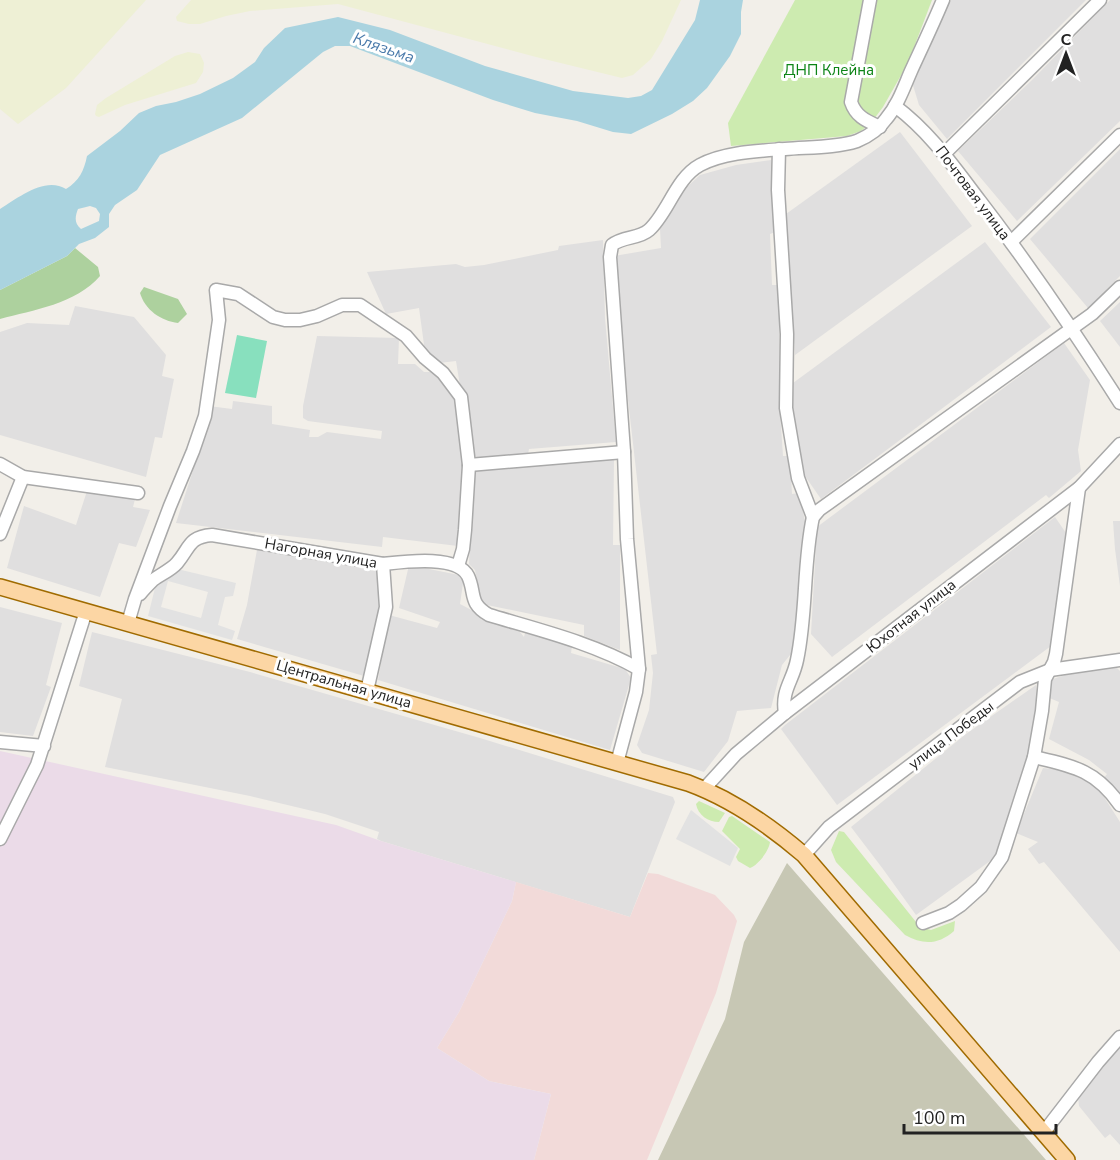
<svg xmlns="http://www.w3.org/2000/svg" width="1120" height="1160" font-family="'Nunito Sans',sans-serif">
  <style>
    .residential { fill: #e0dfdf }
    .commercial { fill: #f2dad9 }
    .industrial { fill: #ebdbe8 }
    .construction { fill: #c7c7b4 }
    .farmland { fill: #eef0d5 }
    .grass { fill: #cdebb0 }
    .forest { fill: #add19e }
    .pitch { fill: #88e0be }
    .parking { fill: #e2e2e2; fill-rule: evenodd }
    .water { fill: #aad3df; fill-rule: evenodd }
    .lines { fill: none; stroke-linecap: round; stroke-linejoin: round }
    .minor-casing { stroke: #a9a9a9; stroke-width: 15 }
    .major-casing { stroke: #a06b00; stroke-width: 18 }
    .minor { stroke: #fff; stroke-width: 12 }
    .major { stroke: #fcd6a4; stroke-width: 15 }
    .labels { text-anchor: middle; stroke-width: 6; stroke-linejoin: round; paint-order: stroke }
    .park-label { font-size: 15px; fill: #0c8416; stroke: #fff }
    .street-label { font-size: 15px; fill: #222; stroke: #fff }
    .water-label { font-size: 16px; font-style: italic; fill: #4a7aab; stroke: #fff }
  </style>
  <rect width="100%" height="100%" fill="#f2efe9"/>
  <g class="residential">
    <polygon points="951,0 1086,0 947,139 919,105 912,82 945,9"/>
    <polygon points="1110,0 1120,0 1120,121 1017,221 958,151 1032,80"/>
    <polygon points="900,132 972,226 795,355 786,214"/>
    <polygon points="1120,149 1120,276 1088,308 1030,239"/>
    <polygon points="771,160 778,231 770,234 772,285 779,285 780,411 783,456 790,456 792,494 799,493 806,526 794,650 782,665 771,708 737,711 728,741 704,772 642,753 637,745 649,710 653,673 651,655 657,654 618,312 614,256 661,248 660,229 687,187 700,175 736,165"/>
    <polygon points="603,240 605,318 616,442 529,449 528,454 480,459 475,456 467,402 460,386 456,361 439,363 425,352 419,308 386,314 367,272 456,264 465,267 484,265 558,250 559,246"/>
    <polygon points="985,242 1051,327 821,499 805,476 798,447 792,412 793,383"/>
    <polygon points="1120,302 1120,347 1100,321"/>
    <polygon points="75,306 134,317 166,355 162,376 174,379 162,438 155,437 146,477 0,435 0,332 27,323 69,325"/>
    <polygon points="317,336 399,338 398,364 415,364 424,372 436,372 456,395 465,467 458,546 383,537 382,547 176,523 208,424 209,406 232,409 233,401 272,406 272,424 310,430 309,437 318,437 327,432 381,439 382,431 308,421 303,418 303,406"/>
    <polygon points="1064,343 1090,380 1078,450 1081,471 1049,498 1046,495 832,657 811,634 817,527"/>
    <polygon points="614,459 613,545 620,545 620,650 584,636 584,625 482,604 475,570 469,564 473,470"/>
    <polygon points="87,491 135,499 133,507 150,510 136,547 119,543 100,597 7,568 24,506 76,525"/>
    <polygon points="1055,517 1066,533 1068,539 1051,646 837,805 781,729 785,725"/>
    <polygon points="1113,521 1120,521 1120,586 1115,549"/>
    <polygon points="257,550 377,571 381,611 364,676 237,639 247,605"/>
    <polygon points="409,565 464,576 460,604 481,615 481,619 520,632 524,637 525,633 572,646 571,653 625,669 631,678 610,750 378,680 389,615 437,628 440,622 399,608"/>
    <polygon points="0,607 62,623 46,685 51,687 33,736 0,732"/>
    <polygon points="92,632 250,672 480,738 673,797 675,802 630,917 381,841 377,839 379,832 325,814 250,796 105,767 122,699 79,686"/>
    <polygon points="1113,664 1120,671 1120,796 1104,778 1107,774 1089,760 1049,739 1059,702 1047,697 1050,680 1065,675"/>
    <polygon points="1036,685 1039,715 1031,748 997,856 916,915 883,869 851,827 966,734"/>
    <polygon points="1043,768 1070,771 1097,786 1120,822 1120,952 1044,862 1039,864 1028,849 1038,842 1016,833"/>
    <polygon points="1120,1046 1120,1145 1110,1134 1105,1138 1079,1106 1078,1097"/>
  </g>
  <polygon class="commercial" points="648,873 658,874 715,895 734,915 737,921 716,993 647,1160 534,1160 551,1094 489,1081 437,1048 459,1012 512,901 516,882 630,917"/>
  <polygon class="industrial" points="0,751 336,825 381,841 516,882 512,901 459,1012 437,1048 489,1081 551,1094 534,1160 0,1160"/>
  <polygon class="construction" points="787,863 1046,1160 658,1160 725,1019 744,942"/>
  <g class="farmland">
    <polygon points="0,0 146,0 66,88 18,124 0,109"/>
    <polygon points="191,0 681,0 662,41 651,59 633,75 622,78 536,57 338,4 250,11 226,16 200,24 189,24 177,21 176,17"/>
    <polygon points="188,52 200,54 204,63 203,72 196,83 125,105 99,117 96,116 95,114 97,105 106,98 175,56"/>
  </g>
  <g class="grass">
    <polygon points="795,0 932,0 908,63 883,107 871,123 861,131 847,136 731,146 728,123"/>
    <path d="M 699,801 L 725,813 L 719,822 C 708,822 698,815 696,804 Z"/>
    <path d="M 732,816 L 770,842 C 769,851 758,865 750,868 L 738,861 L 736,857 L 740,849 L 722,831 L 729,817 Z"/>
    <path d="M 839,831 L 844,832 L 920,927 L 931,930 L 955,921 L 954,931 C 938,945 923,945 905,935 L 836,862 L 831,850 Z"/>
  </g>
  <g class="forest">
    <path d="M 75,248 L 98,267 L 100,276 C 76,304 33,310 0,319 L 0,290 L 67,256 Z"/>
    <path d="M 144,287 L 178,299 L 187,314 L 178,323 C 161,321 145,310 140,293 Z"/>
  </g>
  <polygon class="pitch" points="237,335 267,341 256,398 225,393"/>
  <g class="parking">
    <path d="M 173,568 L 236,583 L 233,596 L 225,597 L 218,625 L 235,631 L 232,640 L 148,616 L 157,580 ZM 168,581 L 208,592 L 201,618 L 161,607 Z"/>
    <polygon points="691,810 738,848 730,866 676,839"/>
  </g>
  <path class="water" d="M 700,0 L 743,0 L 741,12 L 741,34 L 730,56 L 707,88 L 693,101 L 672,114 L 631,134 L 613,132 L 577,121 L 535,113 L 493,100 L 350,46 L 335,46 L 323,52 L 242,118 L 160,155 L 137,190 L 115,205 L 109,214 L 109,227 L 95,238 L 79,244 L 67,256 L 0,290 L 0,209 C 18,198 45,176 66,189 C 79,181 84,171 87,156 L 120,131 L 139,113 L 156,106 L 176,102 L 200,94 L 233,78 L 255,62 L 264,48 L 285,28 L 338,17 L 390,30 L 485,66 L 573,91 L 628,98 L 641,96 L 652,90 L 695,20 ZM 90,206 L 96,208 L 100,214 L 99,221 L 81,229 C 74,223 75,217 78,209 Z"/>
  <g class="lines">
    <defs>
      <g id="minor">
        <path d="M 870,0 L 851,102 C 856,117 867,121 880,127"/>
        <path d="M 895,106 C 930,132 954,167 980,201 C 1030,266 1076,334 1120,403"/>
        <polyline points="779,149 778,190 787,334 786,408 798,478 813,517"/>
        <polyline points="944,154 1100,0"/>
        <polyline points="1011,242 1120,135"/>
        <polyline points="0,464 23,477 138,493"/>
        <polyline points="469,465 624,452"/>
        <polyline points="0,534 23,477"/>
        <path d="M 140,594 C 144,589 149,584 153,580 C 161,574 171,570 177,563 C 190,548 188,537 212,535 L 383,564 C 402,562 457,554 468,576 C 476,593 468,603 489,615 C 539,630 593,643 639,669"/>
        <polyline points="128,623 135,599 170,506 193,451 205,416 219,320 216,290 238,294 273,317 285,320 300,320 317,316 342,305 360,305 406,336 425,358 443,373 461,397 469,465 465,530 463,549 458,566"/>
        <polyline points="367,691 386,607 383,564"/>
        <path d="M 785,713 C 781,690 793,681 797,660 C 807,613 803,563 813,517 L 819,510 L 1092,314 L 1120,287"/>
        <polyline points="0,742 44,746"/>
        <path d="M 1034,757 C 1073,766 1096,770 1120,805"/>
        <path d="M 617,763 L 636,692 L 639,669 L 627,539 L 624,452 L 610,257 L 612,245 C 623,236 639,239 649,230 C 668,213 676,178 700,165 C 724,152 758,151 785,149 C 808,147 835,148 857,141 C 869,136 879,129 886,119 C 898,105 904,87 911,71 C 922,47 933,24 943,0"/>
        <polyline points="704,789 736,754 785,713 1079,488 1120,444"/>
        <polyline points="0,839 37,765 86,611"/>
        <polyline points="804,855 829,827 1020,682 1050,670 1120,660"/>
        <polyline points="923,923 949,913 961,905 981,887 1002,857 1034,757 1042,711 1045,679 1054,662 1056,654 1079,488"/>
        <polyline points="1044,1132 1098,1062 1120,1037"/>
      </g>
      <path id="major" d="M 0,587 L 688,783 C 732,799 769,825 804,855 L 1067,1160"/>
    </defs>
    <use href="#minor" class="minor-casing"/>
    <use href="#major" class="major-casing"/>
    <use href="#minor" class="minor"/>
    <use href="#major" class="major"/>
  </g>
  <g class="labels">
    <g class="park-label">
      <text x="829" y="75">ДНП Клейна</text>
    </g>
    <g class="street-label">
      <text transform="translate(973 193) rotate(53)" y="5">Почтовая улица</text>
      <text transform="translate(321 553) rotate(10)" y="5">Нагорная улица</text>
      <text transform="translate(911 616) rotate(-38)" y="5">Юхотная улица</text>
      <text transform="translate(344 684) rotate(16)" y="5">Центральная улица</text>
      <text transform="translate(951 735) rotate(-37)" y="5">улица Победы</text>
    </g>
    <g class="water-label">
      <text transform="translate(384 47) rotate(19)" y="6">Клязьма</text>
    </g>
  </g>
  <g transform="translate(1066 54)" stroke="#ffffff" stroke-width="4.5" paint-order="stroke">
  <path d="M0-4.5L10 22L0 15L-10 22Z" fill="#222222"/>
  <text y="-9" font-size="16" font-weight="bold" text-anchor="middle" fill="#222222">С</text>
  </g>
  <path d="M904 1124v9h152v-9" fill="none" stroke="#222222" stroke-width="3"/>
  <text x="913" y="1124" font-size="18" fill="#222222" stroke="#ffffff" stroke-width="4.5" paint-order="stroke">100 m</text>
</svg>
